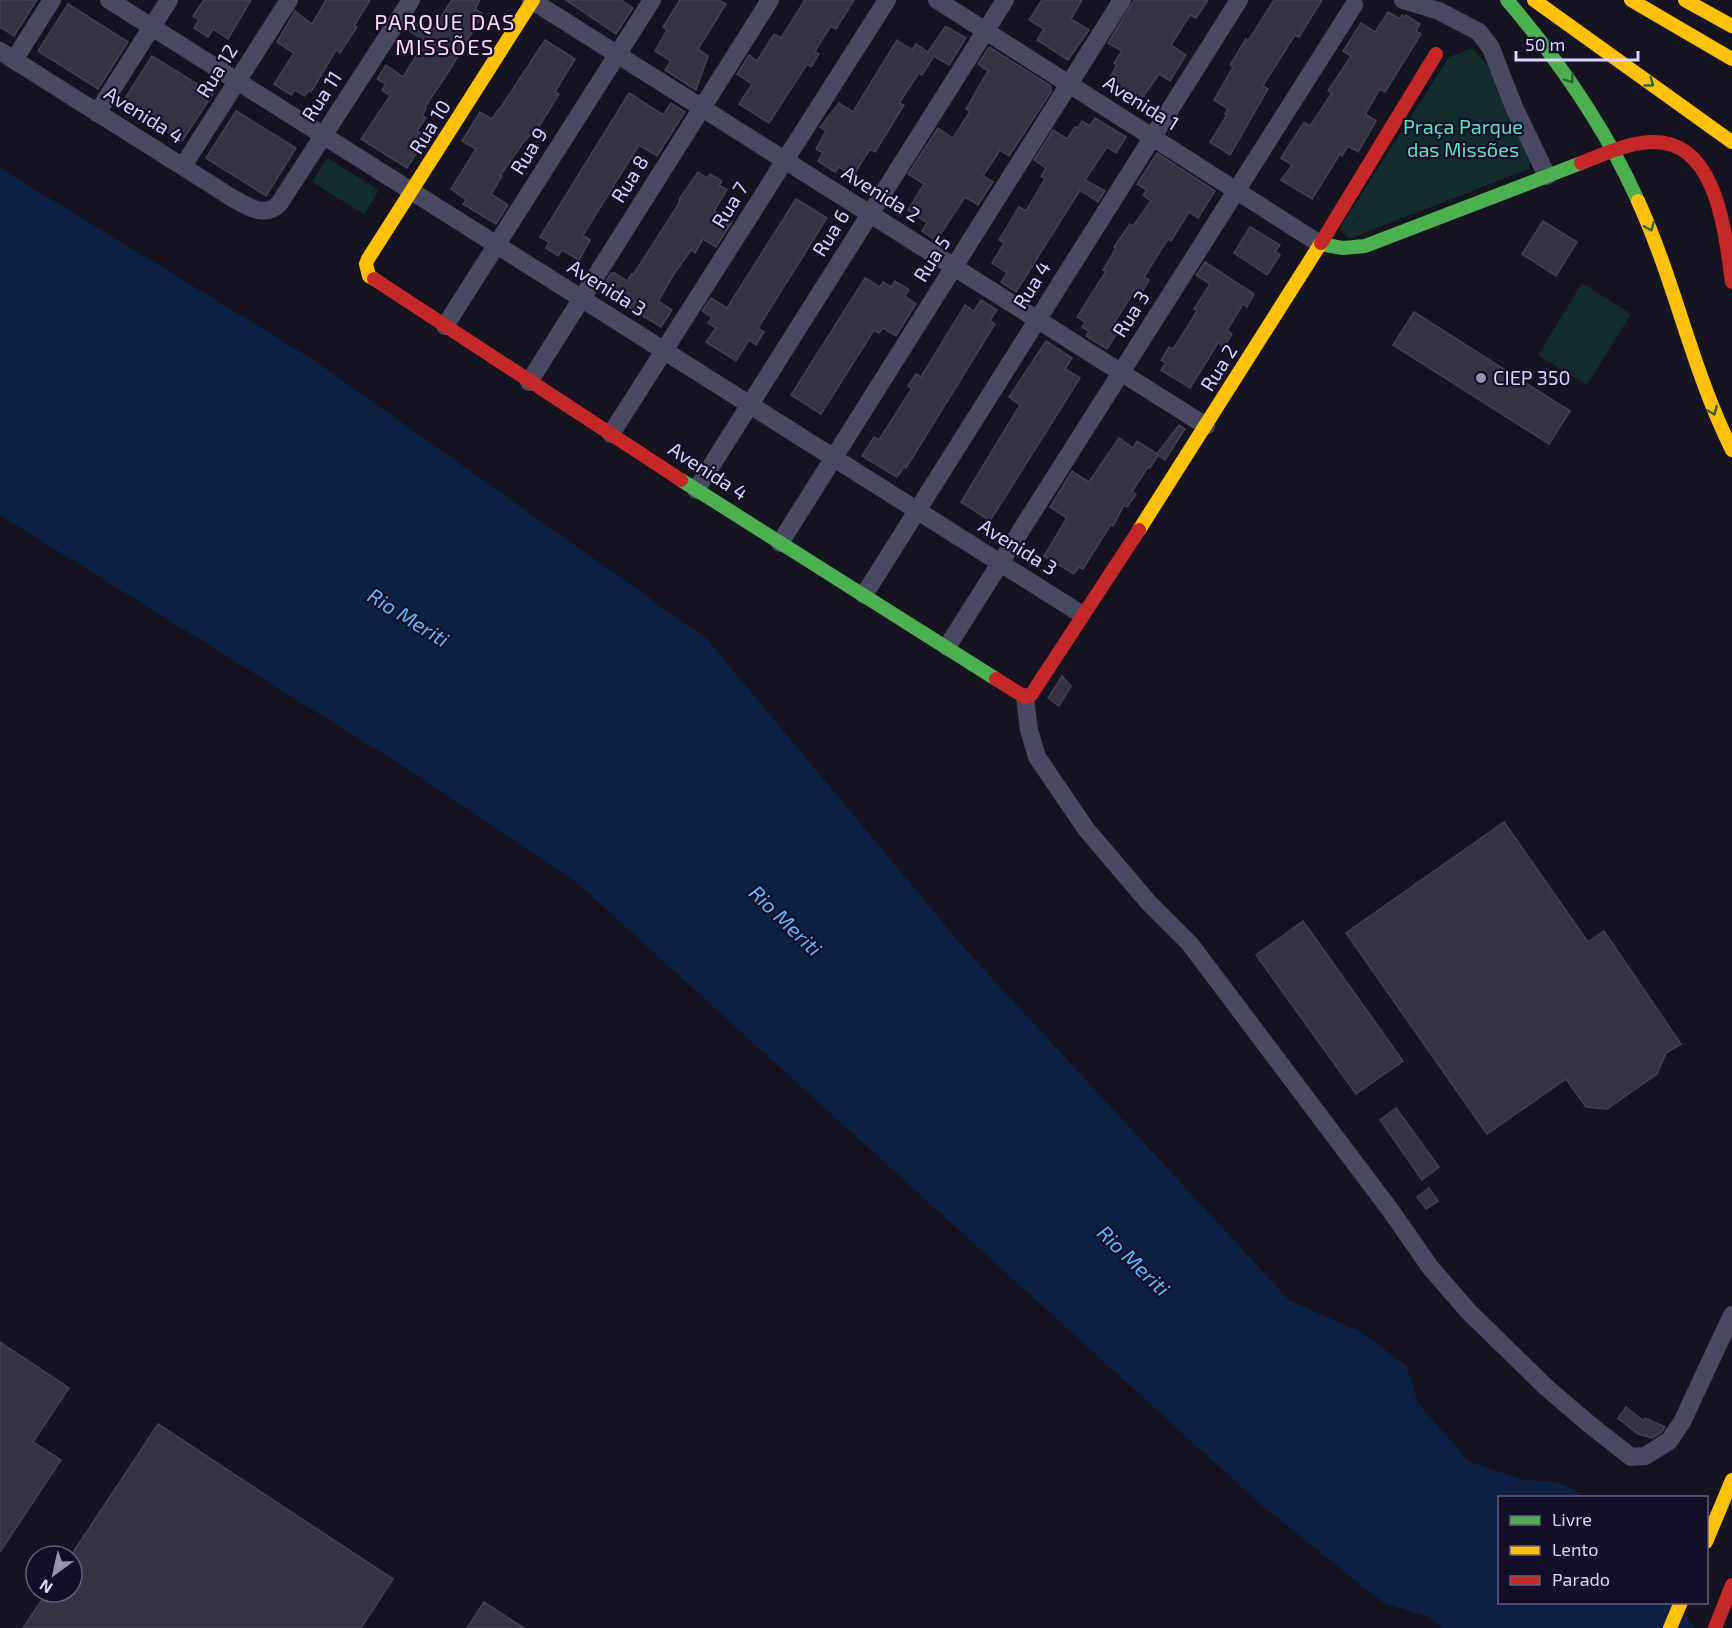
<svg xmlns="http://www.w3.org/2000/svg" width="1732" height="1628" font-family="'Exo 2',sans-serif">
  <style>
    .green { fill: #132c2d }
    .water { fill: #0d2144 }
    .building { fill: #343243; stroke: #433f54; stroke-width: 1.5 }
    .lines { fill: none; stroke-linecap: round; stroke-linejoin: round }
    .street { stroke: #4a4962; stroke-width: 18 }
    .fast { stroke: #4caf50; stroke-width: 14 }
    .slow { stroke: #ffc107; stroke-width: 14 }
    .jam { stroke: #c62828; stroke-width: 14 }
    .oneway { stroke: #305f3b }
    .poi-dot { fill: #9591b1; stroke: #130f26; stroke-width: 2 }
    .labels { text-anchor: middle; stroke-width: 4.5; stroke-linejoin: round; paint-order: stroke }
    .street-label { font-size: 20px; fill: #d9d4ff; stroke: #130f26 }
    .park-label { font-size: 20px; fill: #5fe0c0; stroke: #130f26 }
    .poi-label { font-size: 20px; fill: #d9d4ff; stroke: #130f26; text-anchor: start }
    .water-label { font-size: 21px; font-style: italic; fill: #62b6ff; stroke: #130f26 }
    .quarter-label { font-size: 22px; letter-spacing: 1.5px; fill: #ffd6f0; stroke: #130f26 }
  </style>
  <rect width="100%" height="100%" fill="#161421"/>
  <g class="green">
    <polygon points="1472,48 1490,68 1530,159 1529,169 1349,239 1339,229 1449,57"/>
    <polygon points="327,158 379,190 364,214 312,182"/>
    <polygon points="1582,283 1631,314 1587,385 1538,355"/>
  </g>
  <polygon class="water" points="0,168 312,359 707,639 963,947 1290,1301 1357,1330 1406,1365 1418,1403 1469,1462 1525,1480 1557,1482 1587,1497 1500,1498 1500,1602 1678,1603 1694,1628 1443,1628 1426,1616 1383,1603 1259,1503 576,882 417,775 0,515"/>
  <g class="building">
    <polygon points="0,0 37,0 14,36 0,27"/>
    <polygon points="204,0 251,0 228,39 213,29 208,37 194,28 199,20 193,16"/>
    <polygon points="326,0 370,0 354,26 357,27 340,53 336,50 311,92 309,90 305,96 295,90 291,95 274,84 294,53 277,42 295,11 312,24"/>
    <polygon points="452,0 480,0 475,9 483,14 449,71 425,107 426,109 422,116 426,118 417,131 427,137 407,168 361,139 390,96 382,90 386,84 377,79 386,65 403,77 425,42 406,28 412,19 432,31"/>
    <polygon points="566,0 621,0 633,8 616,34"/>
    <polygon points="680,0 719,0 726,4 698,49 708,56 696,90 665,70 671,61 655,51 667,30 663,27"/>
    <polygon points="805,0 854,0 836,29 831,26 823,38 815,52 819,54 811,67 807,64 769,123 739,104 752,84 737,74 749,55 757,61 774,34 781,38"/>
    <polygon points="1042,0 1082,0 1071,19 1089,30 1068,60 1037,40 1044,29 1029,20"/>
    <polygon points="1134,0 1208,0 1196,18 1190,15 1171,45 1186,55 1170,81 1159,74 1138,104 1106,84 1117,65 1114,63 1122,51 1108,43"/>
    <polygon points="1274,0 1322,0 1299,37 1295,35 1267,79 1263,86 1268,89 1230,155 1210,142 1227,115 1225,114 1228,109 1214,100 1233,67 1230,65 1246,39 1248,41"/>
    <polygon points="68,4 128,42 98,89 38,51"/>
    <polygon points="1388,12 1400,19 1402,15 1405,17 1406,15 1420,24 1416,31 1421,34 1385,92 1380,89 1365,114 1376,121 1358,152 1348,146 1342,156 1340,154 1312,199 1281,180 1292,165 1281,158 1304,122 1310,126 1332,93 1328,91 1351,56 1343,51 1361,23 1375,32"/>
    <polygon points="945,27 947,27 966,38 949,65 934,56 922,75 919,73 899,103 904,105 875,152 870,149 853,176 839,167 835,172 818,161 823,153 816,149 826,131 820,127 839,103 853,112 897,40 912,50 916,44 928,52"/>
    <polygon points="545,40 575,59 555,92 559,94 535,133 533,132 523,143 500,176 502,176 491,194 508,205 496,224 463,204 466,200 451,189 476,149 462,141 480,112 492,119 498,110 499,110"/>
    <polygon points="989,47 1051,86 1051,92 1009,156 1000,150 983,176 993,182 978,205 965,197 936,241 922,231 927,223 908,210 924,184 908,174 938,128 953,138 970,111 966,109 988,71 978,64"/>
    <polygon points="152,56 213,94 182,141 122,103"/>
    <polygon points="629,93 663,115 671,103 685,112 657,156 639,145 583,235 590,240 579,260 562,250 558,256 546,248 549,242 540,237"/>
    <polygon points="236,111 296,148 266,196 206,158"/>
    <polygon points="1095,118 1126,137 1116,153 1107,147 1085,180 1105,191 1098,202 1080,190 1016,292 1001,282 1007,273 992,263 1004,243 999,240 1019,207 1026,211 1045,179 1041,176 1046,168 1034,160 1053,130 1067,139 1075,127 1078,128 1082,121 1090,126"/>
    <polygon points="1157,153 1215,191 1198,218 1189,212 1171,241 1168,239 1144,277 1149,280 1141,294 1135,290 1111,328 1117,333 1107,349 1086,336 1089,331 1082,327 1085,322 1077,317 1106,271 1103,270 1116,248 1114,247 1130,224 1133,226 1151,201 1143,195 1147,190 1137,184"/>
    <polygon points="698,172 707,178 710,174 722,181 719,185 727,190 714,211 732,222 716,247 703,239 695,253 691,250 674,274 658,301 672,310 661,327 600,290 611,273 615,273 627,281 632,274 633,275 678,205 680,198"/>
    <polygon points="796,199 827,218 758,328 764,332 756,345 749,340 736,361 706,342 716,328 708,323 712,317 702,311 711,298 727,308"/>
    <polygon points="1543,221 1577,242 1556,276 1522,254"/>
    <polygon points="1250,227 1280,245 1275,252 1280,255 1267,275 1234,253"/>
    <polygon points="1205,262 1254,294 1247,307 1243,304 1227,330 1232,334 1224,347 1218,343 1190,388 1161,370 1166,363 1161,360 1169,347 1173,349 1181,337 1197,311 1194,309 1210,284 1196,275"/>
    <polygon points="865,278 880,287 883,282 891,287 895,281 909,290 905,296 916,304 896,336 883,328 879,333 874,330 821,414 791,395"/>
    <polygon points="981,300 997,310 990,321 995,324 906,468 904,467 897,477 862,456 874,437 879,440 907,396 912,389 908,386 916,374 921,377 965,305 974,311"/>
    <polygon points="1414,312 1570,411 1549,444 1393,345"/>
    <polygon points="1046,341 1072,358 1065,369 1080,378 990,521 961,502 1020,405 1009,397"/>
    <polygon points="1179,425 1185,429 1165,460 1158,455 1150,468 1148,467 1132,492 1136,494 1127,507 1124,505 1113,526 1111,524 1083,569 1079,567 1074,574 1044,556 1067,518 1050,507 1072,471 1089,482 1119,438 1133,448 1137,441 1157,454"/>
    <polygon points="1062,676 1071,686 1059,706 1048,698"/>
    <polygon points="1504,822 1588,942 1604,931 1681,1044 1666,1053 1657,1074 1607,1109 1586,1107 1566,1079 1487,1134 1346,933"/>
    <polygon points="1303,921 1403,1061 1356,1094 1256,955"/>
    <polygon points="1396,1108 1439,1167 1422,1180 1380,1120"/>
    <polygon points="1429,1188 1438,1201 1426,1209 1417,1197"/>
    <polygon points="0,1342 69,1388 33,1442 61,1460 0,1552"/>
    <polygon points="1626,1407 1644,1421 1645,1418 1665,1427 1661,1433 1652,1438 1638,1434 1618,1418"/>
    <polygon points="158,1424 393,1579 361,1628 23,1628 47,1592 72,1592 72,1554"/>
    <polygon points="484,1602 524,1628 467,1628"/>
  </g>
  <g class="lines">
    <g class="street">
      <polyline points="109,0 1081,614"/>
      <polyline points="531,0 1206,426"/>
      <polyline points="937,0 1320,244"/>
      <polyline points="1403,0 1439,11 1479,32 1491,48 1514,107 1547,176"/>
      <path d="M 0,51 L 234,199 C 248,207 265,218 279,204 L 411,0"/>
      <polyline points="14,60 52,0"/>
      <polyline points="97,113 169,0"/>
      <polyline points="183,166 289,0"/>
      <polyline points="445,326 652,0"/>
      <polyline points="529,382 770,0"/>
      <polyline points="611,434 887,0"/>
      <polyline points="696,490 1005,0"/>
      <polyline points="780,543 1122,0"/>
      <polyline points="864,595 1239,0"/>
      <polyline points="947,647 1354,5"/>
      <polyline points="1025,697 1029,730 1037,757 1086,829 1149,903 1190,944 1391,1211 1430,1267 1469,1312 1547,1388 1589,1424 1631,1457 1645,1456 1669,1441 1682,1422 1732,1315"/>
    </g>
    <g class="fast">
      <path d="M 1507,0 C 1559,61 1605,127 1638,201"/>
      <polyline points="1320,244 1343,248 1365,246 1581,163"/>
      <polyline points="681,480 996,679"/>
    </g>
    <g class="slow">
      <polyline points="1534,0 1732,142"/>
      <polyline points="1631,0 1732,59"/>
      <polyline points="1685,0 1732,26"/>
      <path d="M 1638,201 C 1675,282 1692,370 1732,450"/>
      <polyline points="374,279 369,276 366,264 368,259 533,0"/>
      <polyline points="1139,530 1321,243"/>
      <polyline points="1706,1542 1732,1480"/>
      <polyline points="1670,1628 1681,1602"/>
    </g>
    <g class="jam">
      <path d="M 1581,163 C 1604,154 1627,143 1652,142 C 1718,140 1725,235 1732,282"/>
      <polyline points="1321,243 1436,54"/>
      <polyline points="374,279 681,480"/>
      <polyline points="996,679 1025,697 1031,695 1139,530"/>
      <polyline points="1715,1628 1732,1585"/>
    </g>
  </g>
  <defs><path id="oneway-chevron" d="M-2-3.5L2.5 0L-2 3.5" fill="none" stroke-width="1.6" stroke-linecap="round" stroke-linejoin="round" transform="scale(1.5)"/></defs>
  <g class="oneway">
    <use href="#oneway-chevron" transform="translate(1570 79) rotate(55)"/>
    <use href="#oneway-chevron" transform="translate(1650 83) rotate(36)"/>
    <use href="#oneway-chevron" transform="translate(1650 227) rotate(67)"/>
    <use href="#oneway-chevron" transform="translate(1713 411) rotate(67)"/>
  </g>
  <circle class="poi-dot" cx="1481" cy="378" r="6"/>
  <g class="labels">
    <g class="street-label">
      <text transform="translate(217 71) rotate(-58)" y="7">Rua 12</text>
      <text transform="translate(322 96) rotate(-57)" y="7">Rua 11</text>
      <text transform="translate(1141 103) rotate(32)" y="7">Avenida 1</text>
      <text transform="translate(144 115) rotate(32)" y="7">Avenida 4</text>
      <text transform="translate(430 127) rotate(-58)" y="7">Rua 10</text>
      <text transform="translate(529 151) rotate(-58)" y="7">Rua 9</text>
      <text transform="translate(630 179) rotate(-58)" y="7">Rua 8</text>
      <text transform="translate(881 194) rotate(32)" y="7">Avenida 2</text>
      <text transform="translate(730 205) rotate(-58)" y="7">Rua 7</text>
      <text transform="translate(831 233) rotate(-58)" y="7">Rua 6</text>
      <text transform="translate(932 259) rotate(-58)" y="7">Rua 5</text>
      <text transform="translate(1032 285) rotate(-58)" y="7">Rua 4</text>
      <text transform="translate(607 288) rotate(32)" y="7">Avenida 3</text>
      <text transform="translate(1131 314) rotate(-58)" y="7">Rua 3</text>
      <text transform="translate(1219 368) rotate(-58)" y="7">Rua 2</text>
      <text transform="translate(708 471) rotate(33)" y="7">Avenida 4</text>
      <text transform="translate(1018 547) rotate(32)" y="7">Avenida 3</text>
    </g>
    <g class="park-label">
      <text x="1463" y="134">Praça Parque<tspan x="1463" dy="23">das Missões</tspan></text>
    </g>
    <g class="poi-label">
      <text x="1493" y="385">CIEP 350</text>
    </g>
    <g class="water-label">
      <text transform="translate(408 618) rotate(32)" y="7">Rio Meriti</text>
      <text transform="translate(785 921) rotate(44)" y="7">Rio Meriti</text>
      <text transform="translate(1133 1261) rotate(44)" y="7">Rio Meriti</text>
    </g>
    <g class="quarter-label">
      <text x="445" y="30">PARQUE DAS<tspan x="445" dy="25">MISSÕES</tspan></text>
    </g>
  </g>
  <rect x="1498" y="1496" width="210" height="108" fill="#130f26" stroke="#625e7d" stroke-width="1.5"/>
  <rect x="1510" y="1516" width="30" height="9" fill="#4caf50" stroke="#625e7d" stroke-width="1.5"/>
  <text x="1552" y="1526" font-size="18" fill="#d9d4ff">Livre</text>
  <rect x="1510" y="1546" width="30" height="9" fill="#ffc107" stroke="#625e7d" stroke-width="1.5"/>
  <text x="1552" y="1556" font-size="18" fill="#d9d4ff">Lento</text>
  <rect x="1510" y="1576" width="30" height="9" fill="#c62828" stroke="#625e7d" stroke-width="1.5"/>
  <text x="1552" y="1586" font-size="18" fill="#d9d4ff">Parado</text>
  <g transform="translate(54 1574) rotate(213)"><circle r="28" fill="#130f26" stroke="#625e7d" stroke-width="1.5"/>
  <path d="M0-4.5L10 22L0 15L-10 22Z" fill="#9591b1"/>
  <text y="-9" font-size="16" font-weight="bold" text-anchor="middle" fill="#d9d4ff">N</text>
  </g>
  <path d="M1516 51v9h122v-9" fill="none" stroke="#d9d4ff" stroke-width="3"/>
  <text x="1525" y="51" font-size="18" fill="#d9d4ff" stroke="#130f26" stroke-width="4.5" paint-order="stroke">50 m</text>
</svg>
